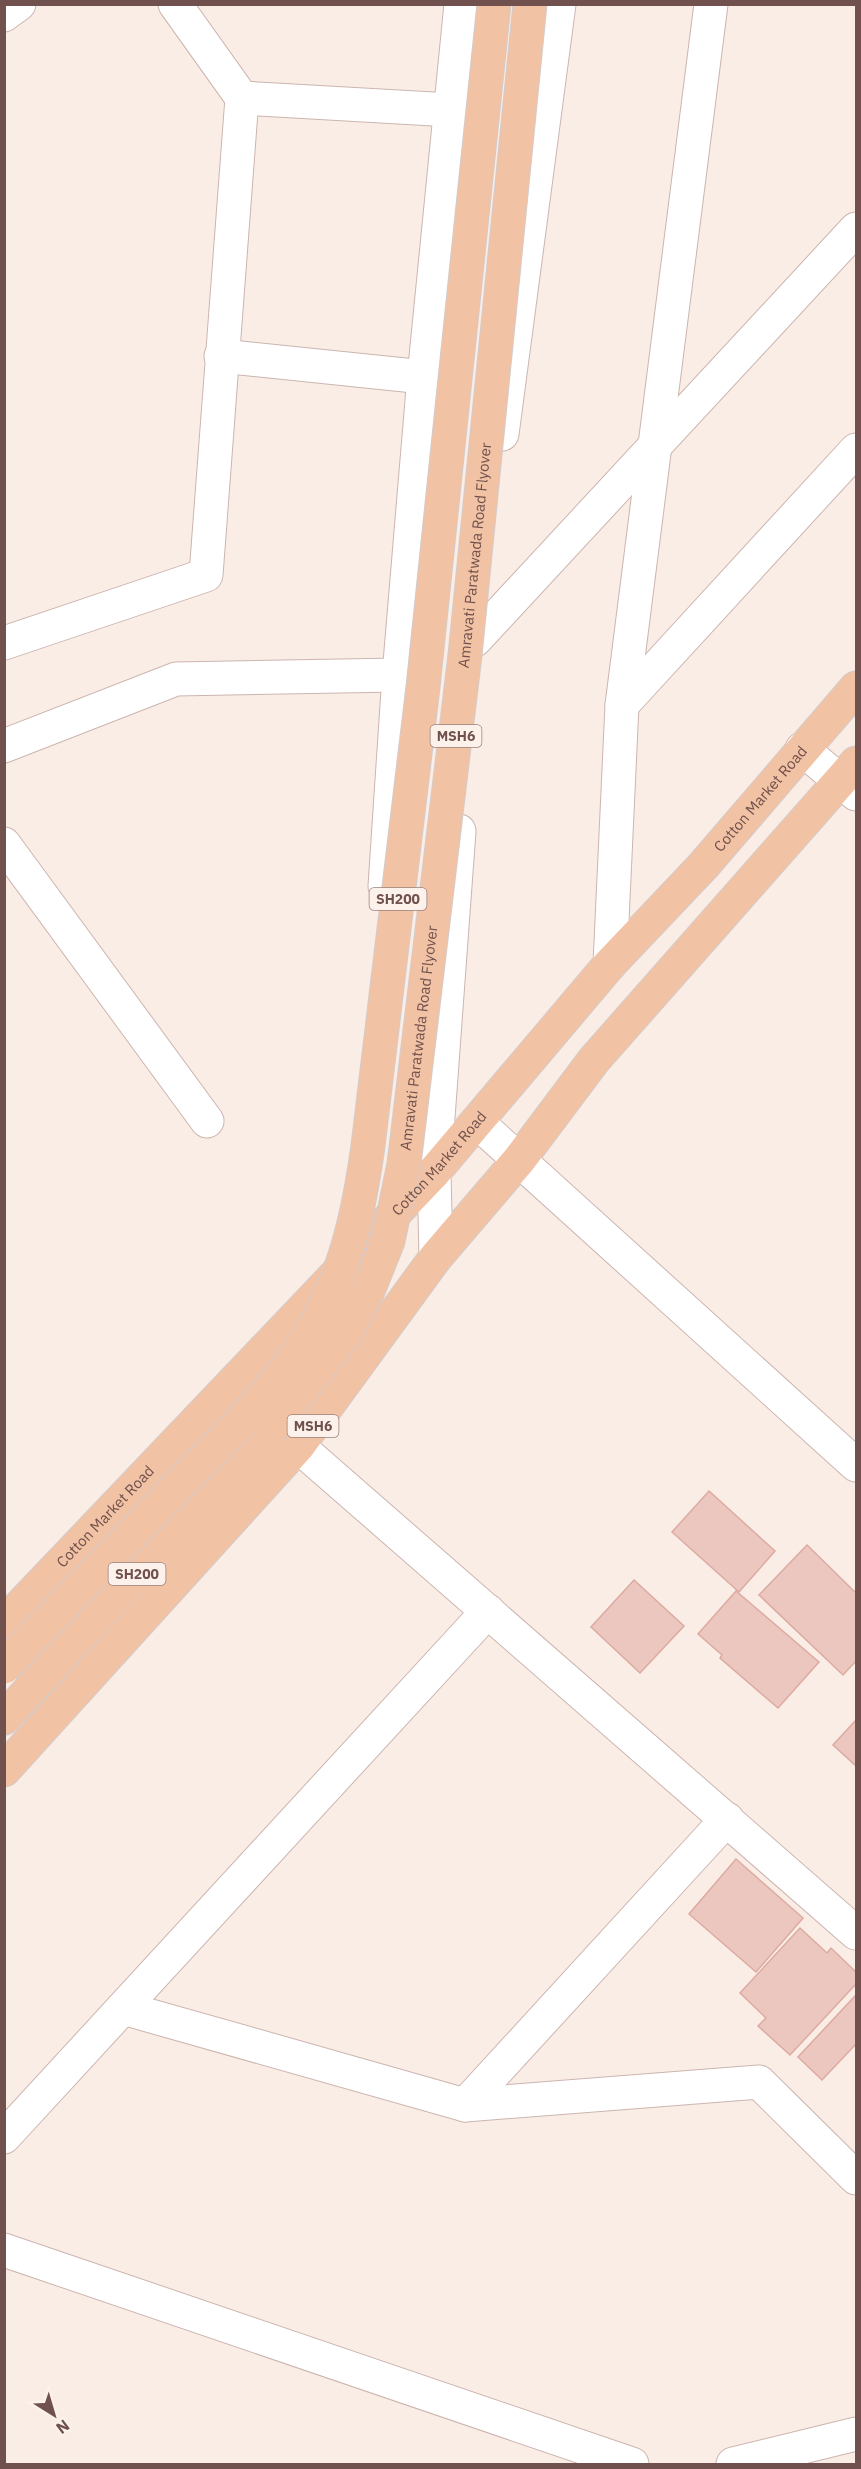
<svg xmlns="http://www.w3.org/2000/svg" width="861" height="2469" font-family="'IBM Plex Sans',sans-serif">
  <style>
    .building { fill: #ecc7c0; stroke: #ddaaa2; stroke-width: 1.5 }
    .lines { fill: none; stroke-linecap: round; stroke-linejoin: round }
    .minor-casing { stroke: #ccb5b0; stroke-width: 35 }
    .major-casing { stroke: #d4cbca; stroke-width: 35 }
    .minor { stroke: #fff; stroke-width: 33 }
    .major { stroke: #f2c2a4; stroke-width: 33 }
    .major-bridge-casing { stroke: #d4cbca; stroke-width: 35; stroke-linecap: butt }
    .major-bridge { stroke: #f2c2a4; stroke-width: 33 }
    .labels { text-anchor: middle; stroke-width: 5; stroke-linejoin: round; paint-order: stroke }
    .shield { fill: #fdf2eb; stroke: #9a817c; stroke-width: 1.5 }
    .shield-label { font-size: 14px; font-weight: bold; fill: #70514d }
    .street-label { font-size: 15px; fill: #70514d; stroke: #fdf2eb }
  </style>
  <rect width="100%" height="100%" fill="#faede5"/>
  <g class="building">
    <polygon points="709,1491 775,1551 739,1592 672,1532"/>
    <polygon points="807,1545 856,1593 856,1661 843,1675 759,1595"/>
    <polygon points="634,1580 684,1626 640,1673 591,1627"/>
    <polygon points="736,1591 819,1662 778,1708 720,1658 722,1655 698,1634"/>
    <polygon points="855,1721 856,1722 856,1766 833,1745"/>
    <polygon points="736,1859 803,1918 756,1972 689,1914"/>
    <polygon points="800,1928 827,1953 831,1948 856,1972 856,1984 790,2055 758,2026 766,2018 740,1993"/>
    <polygon points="856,1995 856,2044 822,2080 798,2057"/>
  </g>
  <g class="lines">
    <defs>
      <g id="minor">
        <polyline points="175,4 242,98"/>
        <polyline points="4,15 19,4"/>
        <polyline points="221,356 424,377"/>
        <polyline points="502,434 559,4"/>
        <polyline points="475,640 856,229"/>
        <polyline points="4,643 206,575 242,98 451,110"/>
        <polyline points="622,705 856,450"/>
        <polyline points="4,746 176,679 399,675"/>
        <polyline points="802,749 856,794"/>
        <polyline points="4,844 207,1121"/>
        <polyline points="385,886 399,675 424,377 461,4"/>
        <polyline points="610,964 622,705 711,4"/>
        <polyline points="477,1122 856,1465"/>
        <polyline points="436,1257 434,1172 459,831"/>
        <polyline points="298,1446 856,1933"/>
        <polyline points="123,2008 465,2105 759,2082 856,2178"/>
        <polyline points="465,2105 727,1819"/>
        <polyline points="4,2137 488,1611"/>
        <polyline points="4,2250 632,2464"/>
        <polyline points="733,2464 856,2434"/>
      </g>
      <g id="major">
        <path id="s1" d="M 4,1623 L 434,1172 L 610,964 L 703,866 L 856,688"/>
        <polyline points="4,1718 270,1430"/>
        <polyline points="4,1770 298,1446 436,1257 519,1160 594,1060 856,763"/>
      </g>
    </defs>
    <use href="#minor" class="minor-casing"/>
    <use href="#major" class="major-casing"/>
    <use href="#minor" class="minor"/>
    <use href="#major" class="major"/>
    <defs>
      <g id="major-bridge">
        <path id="s2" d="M 270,1430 L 348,1330 L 368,1291 L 388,1241 L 404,1164 L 465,655 L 530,4"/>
        <path d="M 4,1667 C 63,1606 122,1545 181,1483 C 236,1427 299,1369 330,1295 C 351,1248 361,1197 368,1146 L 423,687 L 494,4"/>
      </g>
    </defs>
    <use href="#major-bridge" class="major-bridge-casing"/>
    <use href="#major-bridge" class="major-bridge"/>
  </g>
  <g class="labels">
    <g class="shield">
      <rect x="430.5" y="725" width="51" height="22" rx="4.5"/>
      <rect x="369.5" y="888" width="57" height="22" rx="4.5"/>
      <rect x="287.5" y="1415" width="51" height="22" rx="4.5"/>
      <rect x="108.5" y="1563" width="57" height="22" rx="4.5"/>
    </g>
    <g class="shield-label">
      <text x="456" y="741">MSH6</text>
      <text x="398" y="904">SH200</text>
      <text x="313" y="1431">MSH6</text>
      <text x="137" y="1579">SH200</text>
    </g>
    <g class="street-label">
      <text dy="5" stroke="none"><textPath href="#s2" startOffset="916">Amravati Paratwada Road Flyover</textPath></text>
      <text dy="5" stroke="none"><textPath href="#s1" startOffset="1119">Cotton Market Road</textPath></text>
      <text dy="5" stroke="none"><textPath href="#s2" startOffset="430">Amravati Paratwada Road Flyover</textPath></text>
      <text dy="5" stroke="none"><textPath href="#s1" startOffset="633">Cotton Market Road</textPath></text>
      <text dy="5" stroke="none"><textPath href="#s1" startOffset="147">Cotton Market Road</textPath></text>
    </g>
  </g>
  <rect width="861" height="2469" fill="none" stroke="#70514d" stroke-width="12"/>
  <g transform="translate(54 2415) rotate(143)" stroke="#fdf2eb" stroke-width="4.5" paint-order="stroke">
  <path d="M0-4.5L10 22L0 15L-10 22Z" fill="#70514d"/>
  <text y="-9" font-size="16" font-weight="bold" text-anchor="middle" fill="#70514d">N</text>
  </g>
</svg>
